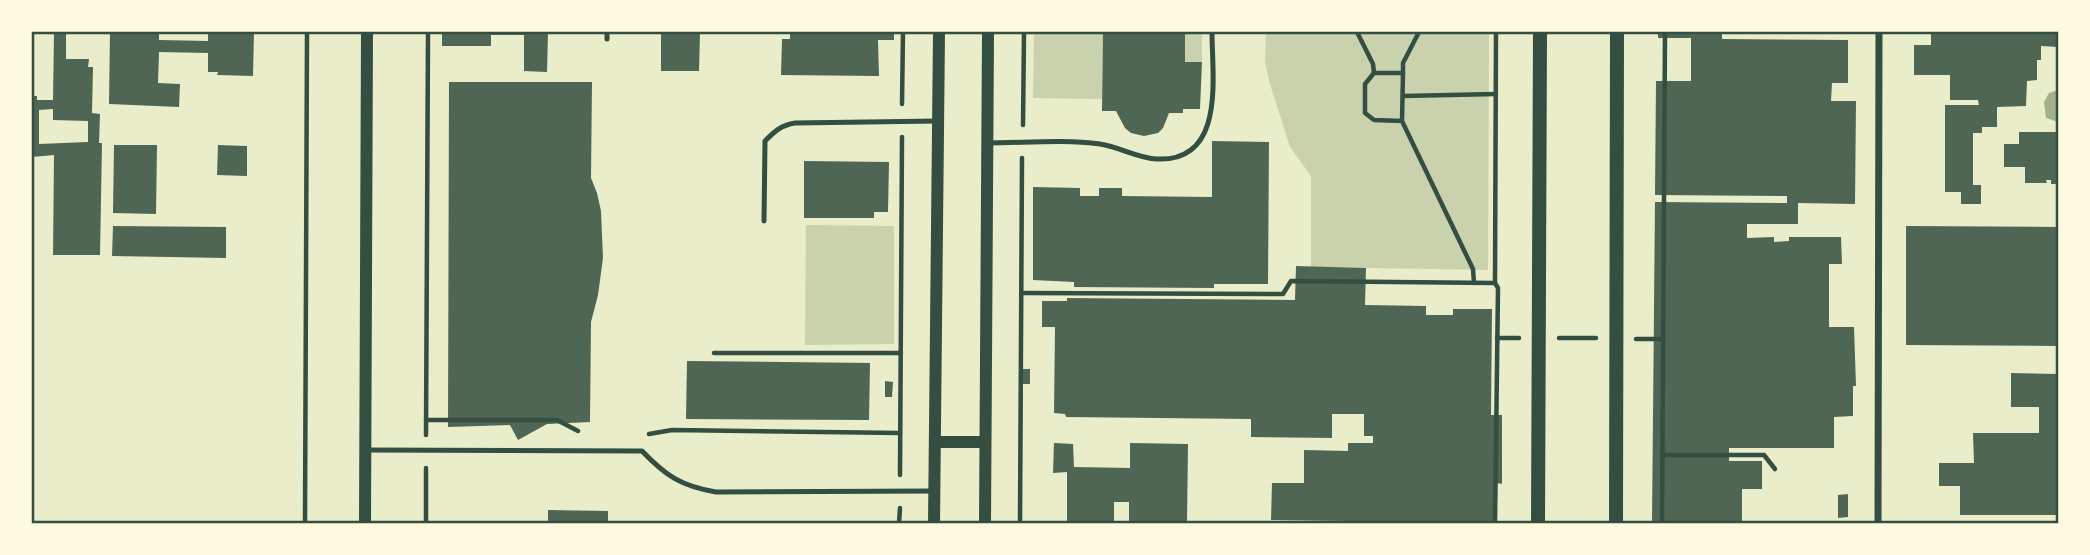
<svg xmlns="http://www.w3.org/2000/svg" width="2090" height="555" font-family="Lato,sans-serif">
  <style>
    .green { fill: #cad2ad }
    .water { fill: #a3b18a }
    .building { fill: #4f6655; fill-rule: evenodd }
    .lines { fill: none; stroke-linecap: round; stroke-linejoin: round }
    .path { stroke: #344e41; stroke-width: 4.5 }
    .service { stroke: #344e41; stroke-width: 5 }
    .minor { stroke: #344e41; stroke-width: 7 }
    .tertiary { stroke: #344e41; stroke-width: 12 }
    .secondary { stroke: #344e41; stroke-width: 14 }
    .neatline { fill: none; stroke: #344e41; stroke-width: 2.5 }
  </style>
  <rect width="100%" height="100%" fill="#e9edc9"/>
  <g class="green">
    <polygon points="1034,32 1103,32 1102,99 1033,98"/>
    <rect x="1185" y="32" width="17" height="30"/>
    <polygon points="1266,32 1489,32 1488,270 1311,267 1311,176 1290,147 1270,84 1265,62"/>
    <polygon points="806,225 894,226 894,344 805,345"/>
  </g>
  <polygon class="water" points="2058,90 2058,122 2046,118 2044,102 2049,93"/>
  <g class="building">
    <path d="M 54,32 L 66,32 L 66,59 L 89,59 L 88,67 L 93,67 L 92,113 L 100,114 L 99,143 L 102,143 L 100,255 L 53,255 L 54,155 L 32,157 L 32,96 L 37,96 L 37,100 L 53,100 ZM 53,109 L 53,120 L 88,121 L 88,142 L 39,144 L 39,110 Z"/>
    <polygon points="110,32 159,32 159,40 208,41 208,32 254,32 253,76 217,75 218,72 208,72 208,53 159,52 158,83 180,84 179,107 109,104"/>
    <polygon points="442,32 548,32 547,72 524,71 524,35 491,35 491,46 442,46"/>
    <polygon points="661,32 700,32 699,71 661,71"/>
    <polygon points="790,32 894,32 894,40 878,40 879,76 781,75 782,39 790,39"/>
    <polygon points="1103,32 1185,32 1185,62 1202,62 1200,109 1183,109 1183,113 1169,113 1163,128 1158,133 1144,136 1131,133 1125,128 1116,111 1102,111"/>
    <polygon points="1658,32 1722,32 1722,39 1848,40 1848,83 1832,83 1831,101 1856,101 1855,204 1798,203 1798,224 1747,224 1747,238 1774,237 1774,242 1789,241 1789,237 1841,237 1842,264 1829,264 1829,327 1854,327 1856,386 1853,386 1853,416 1834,417 1834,448 1729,448 1729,461 1762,461 1762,489 1742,489 1742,523 1652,523 1655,202 1787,203 1787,196 1655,195 1656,81 1691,81 1691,38 1658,38"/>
    <polygon points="1931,32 2058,32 2058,47 2041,46 2041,60 2037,60 2037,80 2027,81 2026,106 1997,107 1997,127 1982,127 1982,133 1973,133 1973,185 1981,185 1981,204 1961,204 1961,192 1945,192 1945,105 1979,105 1978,100 1950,100 1950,75 1914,75 1914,45 1931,45"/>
    <polygon points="449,82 592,82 591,178 597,193 601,211 603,258 598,295 591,322 590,422 547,424 518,440 510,425 448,427"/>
    <polygon points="2019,132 2058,132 2058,184 2051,184 2051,180 2046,180 2047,183 2025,183 2025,167 2004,167 2004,144 2019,144"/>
    <polygon points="1212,141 1269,142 1268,284 1214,284 1214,288 1074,287 1074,282 1033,280 1033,187 1080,188 1080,196 1099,196 1099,188 1122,188 1122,196 1212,197"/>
    <polygon points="114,145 157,145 156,214 113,213"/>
    <polygon points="218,145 247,146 247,176 217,175"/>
    <polygon points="804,161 889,162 888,212 874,212 874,218 804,218"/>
    <polygon points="113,226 226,227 226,258 112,256"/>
    <polygon points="1906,226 2058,227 2058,346 1906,345"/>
    <polygon points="1296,266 1366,268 1365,305 1426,306 1426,315 1453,315 1453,309 1492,309 1491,415 1502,415 1502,484 1497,483 1497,523 1271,520 1272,483 1304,483 1304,450 1348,451 1348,443 1373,443 1373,436 1364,436 1364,414 1332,414 1332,438 1251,437 1251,419 1066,417 1065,414 1054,413 1055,327 1042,327 1042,301 1067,301 1067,298 1295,300"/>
    <polygon points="687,361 870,363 869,420 686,419"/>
    <rect x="1022" y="369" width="8" height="15"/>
    <polygon points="2011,373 2058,374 2058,515 1960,515 1960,486 1939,486 1939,463 1974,463 1973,433 2039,433 2039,407 2011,407"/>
    <polygon points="885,381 893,382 892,397 885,397"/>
    <polygon points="1054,443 1073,444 1074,467 1130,468 1130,443 1188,444 1187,521 1129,521 1129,502 1114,502 1114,523 1067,523 1067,472 1053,473"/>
    <polygon points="1848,494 1848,517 1838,518 1838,495"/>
    <polygon points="548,510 608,511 608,523 548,523"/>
  </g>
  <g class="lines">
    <g class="path">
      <polyline points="1357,32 1373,64 1374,73"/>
      <polyline points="1403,73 1403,63 1419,32"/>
      <polyline points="1403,96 1496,94"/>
      <polyline points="902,104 903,32"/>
      <polyline points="1402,121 1374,120 1365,113 1365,84 1374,73 1403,73 1402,121 1473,269 1474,283"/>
      <polyline points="1023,125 1024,32"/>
      <polyline points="1021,293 1283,294 1291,281 1495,283"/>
      <polyline points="1497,338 1519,338"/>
      <polyline points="1559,338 1596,338"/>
      <polyline points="1636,339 1663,339"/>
      <polyline points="714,353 901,353"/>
      <polyline points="426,420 557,420 578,431"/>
      <polyline points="649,434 672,430 900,433"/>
      <polyline points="426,435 428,32"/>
      <polyline points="1662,455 1764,455 1775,469"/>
      <polyline points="900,475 902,137"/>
      <polyline points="305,524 307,32"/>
      <polyline points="426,524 426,468"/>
      <polyline points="899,524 900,508"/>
      <polyline points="1020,524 1022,158"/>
      <polyline points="1495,524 1498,288 1495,283 1496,32"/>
      <polyline points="1662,524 1665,32"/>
    </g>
    <g class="service">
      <polyline points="607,39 607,32"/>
      <path d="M 987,143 C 1024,143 1064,139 1100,144 C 1120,147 1137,158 1157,159 C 1226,162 1212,77 1212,32"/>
      <path d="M 764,221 L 765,141 C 774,132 781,125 795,123 L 938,121"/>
      <path d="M 365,450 L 642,451 C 666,476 681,486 716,492 L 933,491"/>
    </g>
    <polyline class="minor" points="1878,524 1879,32"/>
    <g class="tertiary">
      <polyline points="935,442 985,442"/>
      <polyline points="365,524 367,32"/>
      <polyline points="934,524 939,32"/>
      <polyline points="985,524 988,32"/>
    </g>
    <g class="secondary">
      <polyline points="1538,524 1540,32"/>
      <polyline points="1616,524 1617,32"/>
    </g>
  </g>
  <rect width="2090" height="555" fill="none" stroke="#fefae0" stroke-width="66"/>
  <rect x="33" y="33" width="2024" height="489" class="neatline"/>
</svg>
